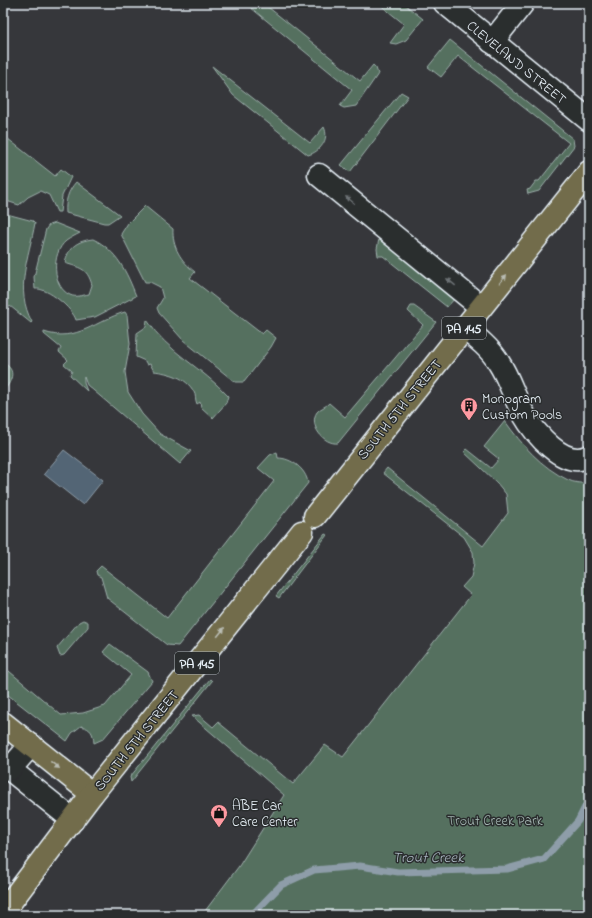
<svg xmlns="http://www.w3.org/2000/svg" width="592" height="918" font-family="'Indie Flower',sans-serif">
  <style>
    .green { fill: #54705f; stroke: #9eb0ac }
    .water { fill: #526575; stroke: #8e9da9 }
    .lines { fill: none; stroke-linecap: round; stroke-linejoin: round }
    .stream { stroke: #8e9da9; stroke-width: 7 }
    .minor-casing { stroke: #e8f1f8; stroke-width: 25 }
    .major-casing { stroke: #e8f1f8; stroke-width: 25 }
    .minor { stroke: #2a2d2e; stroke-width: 22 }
    .major { stroke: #726c4b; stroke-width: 22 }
    .oneway { fill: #6c7275 }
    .oneway2 { fill: #b9bcb3 }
    .labels { text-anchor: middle; stroke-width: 3; stroke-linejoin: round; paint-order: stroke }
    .shield { fill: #2a2d2e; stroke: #afb6bb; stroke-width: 1 }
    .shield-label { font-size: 13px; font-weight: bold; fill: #e8f1f8 }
    .street-label { font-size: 14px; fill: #e8f1f8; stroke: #2a2d2e }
    .poi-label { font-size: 14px; fill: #e8f1f8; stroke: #2a2d2e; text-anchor: start }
    .park-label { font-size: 14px; fill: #a5b7b3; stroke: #2a2d2e }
    .water-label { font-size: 15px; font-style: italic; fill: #acb9c4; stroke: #2a2d2e }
  </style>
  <rect width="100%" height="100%" fill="#36373b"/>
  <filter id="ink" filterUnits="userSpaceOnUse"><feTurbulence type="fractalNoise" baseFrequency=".025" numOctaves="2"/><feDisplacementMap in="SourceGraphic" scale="8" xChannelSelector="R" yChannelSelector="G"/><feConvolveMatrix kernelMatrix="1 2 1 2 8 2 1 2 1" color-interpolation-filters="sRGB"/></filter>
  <g filter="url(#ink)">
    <g class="green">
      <polygon points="245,3 263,3 360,81 373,65 376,68 378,74 356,106 344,108 340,106 352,90"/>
      <polygon points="378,3 403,3 423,19 406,40 396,44 390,43 404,24"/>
      <polygon points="450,40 573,139 574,146 539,191 528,194 527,190 530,189 536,181 539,181 569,143 458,56 441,77 428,67"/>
      <path d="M 212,66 L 310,143 L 324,127 C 330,139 320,152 308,155 L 233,95 Z"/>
      <polygon points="401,92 408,96 350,172 341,165"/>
      <polygon points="3,135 55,176 61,169 71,177 62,196 60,212 57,212 49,195 40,191 28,197 19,205 3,200"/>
      <path d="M 76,182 L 120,215 L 108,223 L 104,223 L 66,213 C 65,201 68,191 76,182 Z"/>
      <path d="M 145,206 L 173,229 C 172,247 181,261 195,272 L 190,278 L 262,334 L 266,330 L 276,338 L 271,347 L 244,382 L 235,382 L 183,340 L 159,313 L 157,308 L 163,298 L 160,287 L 150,282 L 145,282 L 121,234 L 128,223 Z"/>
      <path d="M 3,213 L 33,221 L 35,223 C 29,257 14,289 32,322 L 31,323 L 10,306 L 7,310 L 3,307 Z"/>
      <path d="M 55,223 L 80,233 C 76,235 70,238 66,241 C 51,253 52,287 70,295 C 76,298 83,295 89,294 L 92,285 C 87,267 79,268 65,263 C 68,247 77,241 93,239 C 117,250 127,273 136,296 L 95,317 L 76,320 C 73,309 47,287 35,289 L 34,277 L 46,229 L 49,225 Z"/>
      <polygon points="379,239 385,239 456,297 447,307 383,256 378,256 377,249"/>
      <path d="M 411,306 L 414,306 L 436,322 L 338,443 C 324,445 308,425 317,412 C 320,408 326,407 329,403 L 345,417 L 423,325 L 408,311 Z"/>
      <path d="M 125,312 L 127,315 L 130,344 L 125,372 L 128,392 L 142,414 L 160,434 L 191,451 L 180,464 L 87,385 L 84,377 L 84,383 L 87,391 L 70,375 L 72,371 L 64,364 L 68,360 L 59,352 L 61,348 L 44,334 L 44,332 C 76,343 97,320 125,312 Z"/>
      <path d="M 147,320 C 167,352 203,368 228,396 L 226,403 L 213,418 L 201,407 L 200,402 L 197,404 C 195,400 196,395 194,392 C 186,377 169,373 154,371 L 150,364 L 147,365 L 145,361 L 136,357 L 137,333 L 146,327 Z"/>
      <path d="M 3,363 C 18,370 11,382 3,392 Z"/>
      <path d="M 505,421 C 522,445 541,467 568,480 C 574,483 582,483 589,484 L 589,915 L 202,915 L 239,866 L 284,795 L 192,716 L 199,715 L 213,727 L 218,722 L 293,784 L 325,745 L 343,757 L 471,595 L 462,587 L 471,577 L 474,563 L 473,552 L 464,537 L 383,473 L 387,468 L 483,546 L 508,513 L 506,494 L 497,483 L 464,452 L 467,449 L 491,468 L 499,459 L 484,447 Z"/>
      <path d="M 277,452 L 278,458 C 291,458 306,469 308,483 L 178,646 L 167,645 L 107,598 L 101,577 L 97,575 L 96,571 L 101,566 L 167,618 L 274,481 L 258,468 L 270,455 Z"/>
      <polygon points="325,534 327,535 279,598 276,596"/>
      <polygon points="83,620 88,622 88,627 64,655 60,656 57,648 79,622"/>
      <path d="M 110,644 L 148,672 L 152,681 L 103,739 L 94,743 C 93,733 92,729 81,726 L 72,733 L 67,741 L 3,691 L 3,666 L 61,715 L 83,713 L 105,706 L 131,675 L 103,652 Z"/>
      <polygon points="210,679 212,681 131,782 130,777"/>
    </g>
    <polygon class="water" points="64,450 103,480 83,505 44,474"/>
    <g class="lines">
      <polyline class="stream" points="252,915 281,885 314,870 360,866 398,872 507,869 544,859 578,821 589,799"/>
      <defs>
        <g id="minor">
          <polyline points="445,3 589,120"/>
          <polyline points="492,42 523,3"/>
          <polyline points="319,175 481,307"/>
          <path d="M 464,328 C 477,338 491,349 499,363 C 509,378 514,397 523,413 C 534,432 564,470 589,456"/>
          <polyline points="3,764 73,820"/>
          <polyline points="10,769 31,745"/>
        </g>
        <g id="major">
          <polyline points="315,516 589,172"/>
          <polyline points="3,723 92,794"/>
          <polyline points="3,912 92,794 302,532"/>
        </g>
      </defs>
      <use href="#minor" class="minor-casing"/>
      <use href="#major" class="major-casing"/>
      <use href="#minor" class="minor"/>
      <use href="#major" class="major"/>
    </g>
    <defs><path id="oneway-solid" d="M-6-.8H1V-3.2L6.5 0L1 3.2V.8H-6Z"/></defs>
    <g class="oneway">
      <use href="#oneway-solid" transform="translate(350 200) rotate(-141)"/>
      <use href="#oneway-solid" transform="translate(451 282) rotate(-141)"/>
    </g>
    <g class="oneway2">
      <use href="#oneway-solid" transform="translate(503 279) rotate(-51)"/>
      <use href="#oneway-solid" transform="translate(221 632) rotate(-51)"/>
      <use href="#oneway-solid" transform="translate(55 765) rotate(38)"/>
    </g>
  </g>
  <defs>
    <symbol id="building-pin" viewBox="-11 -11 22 30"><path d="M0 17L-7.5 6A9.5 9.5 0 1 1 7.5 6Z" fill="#ff9aa2" stroke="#2a2d2e"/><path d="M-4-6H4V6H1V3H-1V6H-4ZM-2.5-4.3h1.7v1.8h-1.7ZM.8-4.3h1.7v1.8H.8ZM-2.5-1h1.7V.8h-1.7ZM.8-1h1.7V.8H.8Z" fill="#111"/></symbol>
    <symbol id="shop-pin" viewBox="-11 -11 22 30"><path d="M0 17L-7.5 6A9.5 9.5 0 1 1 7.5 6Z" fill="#ff9aa2" stroke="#2a2d2e"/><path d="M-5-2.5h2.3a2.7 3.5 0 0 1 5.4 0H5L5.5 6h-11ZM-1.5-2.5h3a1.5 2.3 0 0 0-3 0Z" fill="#111"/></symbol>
  </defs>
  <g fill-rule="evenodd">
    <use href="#building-pin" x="459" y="396" width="20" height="27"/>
    <use href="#shop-pin" x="209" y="803" width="20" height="27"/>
  </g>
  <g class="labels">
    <g class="shield">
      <rect x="442" y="317" width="44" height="22" rx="3"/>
      <rect x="175" y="652" width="44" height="22" rx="3"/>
    </g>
    <g class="shield-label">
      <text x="464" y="333">PA 145</text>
      <text x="197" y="668">PA 145</text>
    </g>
    <g class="street-label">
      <text transform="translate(517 62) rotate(39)" y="5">CLEVELAND STREET</text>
      <text transform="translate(399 409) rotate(-51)" y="5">SOUTH 5TH STREET</text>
      <text transform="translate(136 740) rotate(-51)" y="5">SOUTH 5TH STREET</text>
    </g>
    <g class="poi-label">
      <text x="482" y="403">Monogram<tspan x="482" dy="16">Custom Pools</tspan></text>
      <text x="232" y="810">ABE Car<tspan x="232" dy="16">Care Center</tspan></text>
    </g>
    <g class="park-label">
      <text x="495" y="825">Trout Creek Park</text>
    </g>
    <g class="water-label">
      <text x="428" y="862">Trout Creek</text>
    </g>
  </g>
  <rect width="592" height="918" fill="none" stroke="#2a2d2e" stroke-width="16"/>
  <rect x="8" y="8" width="576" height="902" fill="none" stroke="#e8f1f8" stroke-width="1.5" filter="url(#ink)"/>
</svg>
